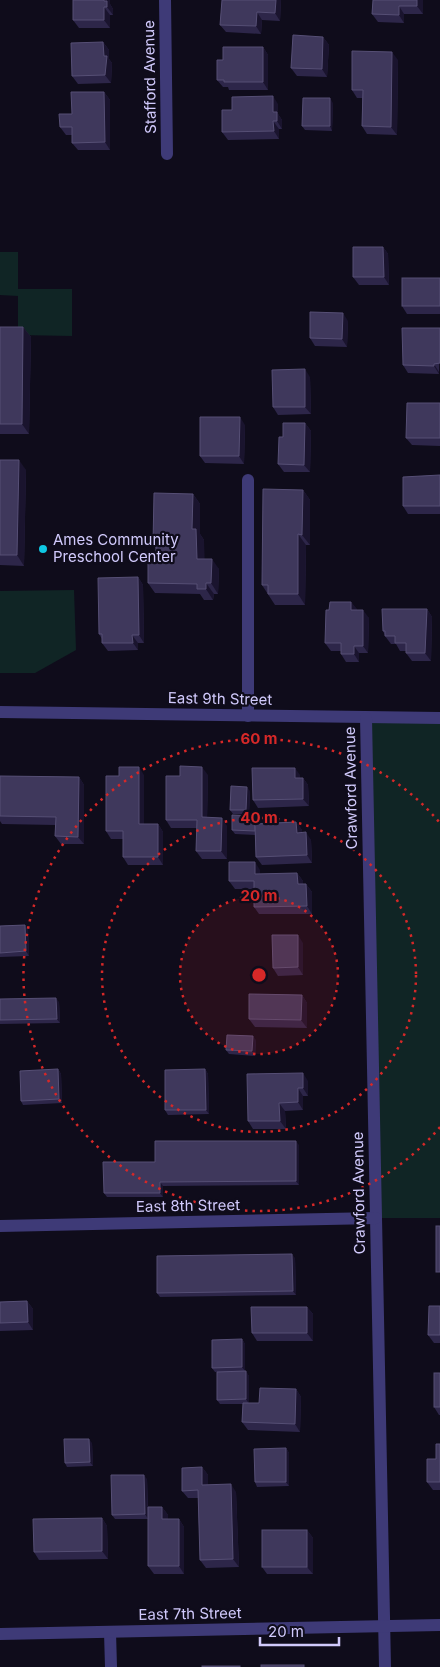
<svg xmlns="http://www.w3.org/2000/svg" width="440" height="1667" font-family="Inter,sans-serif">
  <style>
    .green { fill: #102525 }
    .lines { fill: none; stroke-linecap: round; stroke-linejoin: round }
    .lane { stroke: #3e3a77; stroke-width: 12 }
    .street { stroke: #3e3a77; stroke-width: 12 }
    .wall { fill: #2d2649 }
    .shaded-wall { fill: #1a142e }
    .building { fill: #3f385c; stroke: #564f75 }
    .ring { fill: none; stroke: #d62828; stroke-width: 2.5; stroke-dasharray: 2.5 5 }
    .poi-dot { fill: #0fc8e3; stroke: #0f0c1b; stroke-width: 2 }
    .labels { text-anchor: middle; stroke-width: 4.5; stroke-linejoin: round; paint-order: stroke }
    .street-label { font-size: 15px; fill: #d1cafc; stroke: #0f0c1b }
    .poi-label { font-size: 15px; fill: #d1cafc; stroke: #0f0c1b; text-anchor: start }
    .centre { fill: #d62828; stroke: #0f0c1b; stroke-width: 2.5 }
    .ring-label { font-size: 15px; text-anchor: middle; font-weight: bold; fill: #d62828; stroke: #0f0c1b; stroke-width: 4.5; stroke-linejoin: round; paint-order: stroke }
  </style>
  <rect width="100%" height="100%" fill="#0f0c1b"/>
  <g class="green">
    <polygon points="0,252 18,252 18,289 72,289 72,336 18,335 18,296 0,295"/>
    <polygon points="74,590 76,650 35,673 0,673 0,591"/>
    <polygon points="366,718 440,718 440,1218 376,1218"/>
  </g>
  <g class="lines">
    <g class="lane">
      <polyline points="248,716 248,480"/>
      <polyline points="110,1632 111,1667"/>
    </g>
    <g class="street">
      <polyline points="165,0 167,154"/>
      <polyline points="0,712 440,718"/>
      <polyline points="366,718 385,1667"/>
      <polyline points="0,1226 376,1218"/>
      <polyline points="0,1634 440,1625"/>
    </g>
  </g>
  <g class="wall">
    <polygon points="110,0 110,4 113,9 113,15 110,15 110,28 79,28 73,20"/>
    <polygon points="222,0 281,0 280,21 262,20 261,34 226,32 220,25"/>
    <polygon points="373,0 423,0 423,14 404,14 404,23 378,22 372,14"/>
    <polygon points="323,37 329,45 327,77 297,76 291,68"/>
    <polygon points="103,42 109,50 109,59 112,63 111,83 78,84 72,76"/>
    <polygon points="263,47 268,55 268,90 229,90 228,87 223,87 217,80 223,60"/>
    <polygon points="398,60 397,135 367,134 362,126 362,98 357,98 352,90"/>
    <polygon points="104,92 110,100 110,150 78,150 72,143 72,135 66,135 60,127 72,114"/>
    <polygon points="333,103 332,131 305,130 302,126"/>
    <polygon points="278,104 278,114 282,120 282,129 279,129 279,139 228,140 222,132 232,110"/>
    <polygon points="383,247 388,254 389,285 359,285 353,277"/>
    <polygon points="440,278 440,314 407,314 402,306"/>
    <polygon points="348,321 347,347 315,346 310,338"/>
    <polygon points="0,327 23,327 31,337 29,434 0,434"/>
    <polygon points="440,328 439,374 408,373 403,365"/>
    <polygon points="310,377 311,414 278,415 273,407"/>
    <polygon points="440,403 440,446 412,445 406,438"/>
    <polygon points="305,423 311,431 310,472 284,472 278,464 283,437"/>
    <polygon points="245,425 244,464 205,463 200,456"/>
    <polygon points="0,460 26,470 24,566 0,565"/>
    <polygon points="440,475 440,514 408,514 403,506"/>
    <polygon points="303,490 310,500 310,545 306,545 305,605 275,605 262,585"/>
    <polygon points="193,494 200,504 200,534 204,540 204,559 219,569 218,594 214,594 213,600 204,600 200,594 155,593 148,583 156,559 156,549 153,544"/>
    <polygon points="138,577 143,585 144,643 138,643 138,650 108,651 102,643 102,639 99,634"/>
    <polygon points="351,602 357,610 369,618 368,653 359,653 359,662 346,662 341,654 341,651 331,651 325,643"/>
    <polygon points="427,609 432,617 431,661 412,661 406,653 406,651 400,651 396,644 391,644 385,636 385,635 383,631"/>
    <polygon points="144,775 144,824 158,824 163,832 163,865 128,865 123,857 123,839 111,839 106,831"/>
    <polygon points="208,775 207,818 227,826 227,859 202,859 196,851 197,828 171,828 166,820 180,776"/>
    <polygon points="300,775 300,778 303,778 308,785 309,806 258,808 253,800"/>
    <polygon points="0,776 79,777 84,785 84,844 61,844 55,836 55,825 2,824 0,821"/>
    <polygon points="250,791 249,814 233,814 230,810"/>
    <polygon points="257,820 257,823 296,822 302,830 302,833 311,840 312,863 262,865 256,857 255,835 235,834 232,830"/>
    <polygon points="260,870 260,874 297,873 303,881 303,884 306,884 312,892 312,914 259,914 254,907 254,889 235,889 229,881"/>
    <polygon points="25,925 28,929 29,956 0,957 0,926"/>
    <polygon points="303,943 303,975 278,976 273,968"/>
    <polygon points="302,995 307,1003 307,1028 255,1027 249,1019"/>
    <polygon points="0,999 59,1002 60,1023 0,1024"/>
    <polygon points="256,1040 255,1056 229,1054 226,1050"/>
    <polygon points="58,1069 61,1074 62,1103 23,1105 21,1101"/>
    <polygon points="205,1069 208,1074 209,1114 168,1115 165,1110"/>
    <polygon points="308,1081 308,1096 303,1096 303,1110 285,1111 286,1129 253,1129 248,1121"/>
    <polygon points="299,1145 299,1185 163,1186 163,1197 107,1197 104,1193 155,1162"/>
    <polygon points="295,1258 296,1295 160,1297 157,1293"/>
    <polygon points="27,1301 33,1309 33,1330 0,1331 0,1302"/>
    <polygon points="440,1306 440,1343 434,1343 428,1335"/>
    <polygon points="307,1307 313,1314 313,1341 257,1341 252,1333"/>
    <polygon points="242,1339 245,1344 245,1371 249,1376 249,1403 259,1403 296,1389 301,1397 300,1432 248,1430 242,1422 243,1404 220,1404 217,1400 217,1372 215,1372 212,1368"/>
    <polygon points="440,1373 440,1415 439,1415 434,1407"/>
    <polygon points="92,1443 93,1466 67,1467 65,1463"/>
    <polygon points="440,1444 440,1490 433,1490 427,1482 436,1459"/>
    <polygon points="286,1448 289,1453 289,1486 257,1487 255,1482"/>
    <polygon points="202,1467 208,1475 208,1485 236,1492 239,1567 206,1568 200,1560 198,1498 188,1498 182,1491"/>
    <polygon points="147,1479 148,1507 162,1507 168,1515 168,1519 179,1519 184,1527 184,1574 154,1574 148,1566 148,1519 115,1519 112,1515"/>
    <polygon points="102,1518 107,1526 108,1559 39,1560 34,1552"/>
    <polygon points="307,1530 313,1538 313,1574 267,1574 262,1567"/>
  </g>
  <g class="shaded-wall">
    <polygon points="104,0 110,0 110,4 113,9 113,15 107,7"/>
    <polygon points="276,0 281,0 280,21 275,13"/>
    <polygon points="417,0 423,0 423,14 417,6"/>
    <polygon points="399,6 404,14 404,23 399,15"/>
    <polygon points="104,7 110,15 110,28 104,20"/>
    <polygon points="257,12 262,20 261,34 256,26"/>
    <polygon points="323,37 329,45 327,77 322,69"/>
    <polygon points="103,42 109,50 109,59 112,63 111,83 105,75"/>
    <polygon points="263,47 268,55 268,90 263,82"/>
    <polygon points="392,52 398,60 397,135 391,127"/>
    <polygon points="104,92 110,100 110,150 105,142"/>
    <polygon points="273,96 278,104 278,114 282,120 282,129 277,121 273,112"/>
    <polygon points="330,98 333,103 332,131 330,126"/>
    <polygon points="273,121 279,129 279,139 274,131"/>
    <polygon points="383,247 388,254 389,285 384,277"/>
    <polygon points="343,313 348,321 347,347 342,339"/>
    <polygon points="23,327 31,337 29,434 22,424"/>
    <polygon points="434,364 439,372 439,374 434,366"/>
    <polygon points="305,369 310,377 311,414 305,407"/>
    <polygon points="240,417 245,425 244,464 239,456"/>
    <polygon points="305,423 311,431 310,472 304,465"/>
    <polygon points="19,460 26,470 24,566 17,555"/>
    <polygon points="303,490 310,500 310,545 302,535"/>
    <polygon points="193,494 200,504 200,534 204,540 205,569 197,559 192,529"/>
    <polygon points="298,534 306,545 305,605 298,594"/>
    <polygon points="212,559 219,569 218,594 211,583"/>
    <polygon points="138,577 143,585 144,643 139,635"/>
    <polygon points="206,583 214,594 213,600 206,589"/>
    <polygon points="351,602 357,609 357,618 351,610"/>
    <polygon points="427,609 432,617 431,661 425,653"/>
    <polygon points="363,610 369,618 368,653 363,646"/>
    <polygon points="132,635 138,643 138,650 133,643"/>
    <polygon points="354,646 359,653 359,662 354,654"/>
    <polygon points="139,767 144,775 144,832 139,824"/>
    <polygon points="202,767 208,775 207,825 202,817"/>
    <polygon points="295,768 300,775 300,786 295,778"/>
    <polygon points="79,777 84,785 84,844 78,837"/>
    <polygon points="303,778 308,785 309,806 303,799"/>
    <polygon points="247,787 250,791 249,814 246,810"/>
    <polygon points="255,816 257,820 257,835 255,831"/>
    <polygon points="222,818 227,826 227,859 221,851"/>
    <polygon points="296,822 302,830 302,841 297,833"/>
    <polygon points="158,824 163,832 163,865 158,857"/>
    <polygon points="306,832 311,840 312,863 307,855"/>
    <polygon points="255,862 260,870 260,882 255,874"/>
    <polygon points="297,873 303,881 303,892 298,884"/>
    <polygon points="306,884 312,892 312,914 307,906"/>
    <polygon points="25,925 28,929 29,956 26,951"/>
    <polygon points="298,935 303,943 303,975 298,967"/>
    <polygon points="302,995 307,1003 307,1028 301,1020"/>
    <polygon points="56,998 59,1002 60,1023 57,1019"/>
    <polygon points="253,1036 256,1040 255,1056 252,1051"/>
    <polygon points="58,1069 61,1074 62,1103 59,1099"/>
    <polygon points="205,1069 208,1074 209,1114 206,1110"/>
    <polygon points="303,1073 308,1081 308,1096 303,1088"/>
    <polygon points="298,1088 303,1096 303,1110 298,1102"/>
    <polygon points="279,1103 285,1111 286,1129 280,1121"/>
    <polygon points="296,1141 299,1145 299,1185 296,1181"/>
    <polygon points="160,1182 163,1186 163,1197 160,1193"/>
    <polygon points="292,1254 295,1258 296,1295 293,1291"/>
    <polygon points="27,1301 33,1309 33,1330 28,1322"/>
    <polygon points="307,1307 313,1314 313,1341 307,1333"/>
    <polygon points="242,1339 245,1344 245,1371 242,1367"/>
    <polygon points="246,1371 249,1376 249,1404 246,1399"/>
    <polygon points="296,1389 301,1397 300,1432 295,1424"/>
    <polygon points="89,1439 92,1443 93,1466 90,1462"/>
    <polygon points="286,1448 289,1453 289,1486 286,1482"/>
    <polygon points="202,1467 208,1475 208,1493 202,1485"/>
    <polygon points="144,1475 147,1479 148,1519 145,1514"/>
    <polygon points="231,1484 236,1492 239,1567 233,1559"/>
    <polygon points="162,1507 168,1515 168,1527 162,1519"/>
    <polygon points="102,1518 107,1526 108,1559 102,1551"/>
    <polygon points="179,1519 184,1527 184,1574 179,1566"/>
    <polygon points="307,1530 313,1538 313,1574 307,1567"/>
  </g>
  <g class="building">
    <polygon points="73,0 104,0 104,1 107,1 107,7 104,7 104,20 73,20"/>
    <polygon points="222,0 276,0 275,13 257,12 256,26 220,25"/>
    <polygon points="373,0 417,0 417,6 399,6 399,15 372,14"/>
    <polygon points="293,35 323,37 322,69 291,68"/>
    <polygon points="103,42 104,56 107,56 105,75 72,76 71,43"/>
    <polygon points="223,47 263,47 263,82 224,82 224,80 217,80 217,60 223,60"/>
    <polygon points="352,51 392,52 391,127 362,126 363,90 352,90"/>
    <polygon points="71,92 104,92 105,142 72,143 72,127 60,127 59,114 72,114"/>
    <polygon points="273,96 273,112 277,112 277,121 273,121 274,131 222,132 222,110 232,110 232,97"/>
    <polygon points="303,98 330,98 330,126 302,126"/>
    <polygon points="353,247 383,247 384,277 353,277"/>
    <rect x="402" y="278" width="38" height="28"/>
    <polygon points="310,312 343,313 342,339 310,338"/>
    <polygon points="0,327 23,327 22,424 0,424"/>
    <polygon points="402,328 440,328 440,363 434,364 434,366 403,365"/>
    <polygon points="305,369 305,407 273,407 272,370"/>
    <polygon points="407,403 440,403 440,438 406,438"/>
    <polygon points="200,417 240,417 239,456 200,456"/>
    <polygon points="283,423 305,423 304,465 278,464 279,437 283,437"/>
    <polygon points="0,460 19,460 17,555 0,555"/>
    <polygon points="440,475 440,506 403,506 403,477"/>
    <polygon points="263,489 303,490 302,535 298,534 298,594 268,594 268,585 262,585"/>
    <polygon points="154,493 193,494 192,529 196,529 197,559 212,559 211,583 206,583 206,589 197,589 197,584 148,583 148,559 156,559 156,544 153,544"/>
    <polygon points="138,577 139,635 132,635 133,643 102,643 102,634 99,634 98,578"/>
    <polygon points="330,602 351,602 351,610 363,610 363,646 354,646 354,654 341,654 341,643 325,643 326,610 329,610"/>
    <polygon points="382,609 427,609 425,653 406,653 406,643 395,643 395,636 385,636 385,631 383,631"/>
    <polygon points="180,766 202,767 202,817 222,818 221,851 196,851 197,820 166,820 166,776 180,776"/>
    <polygon points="119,767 139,767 139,824 158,824 158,857 123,857 123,831 106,831 106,776 119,776"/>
    <polygon points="252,768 295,768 295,778 303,778 303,799 253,800"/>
    <polygon points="0,776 79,777 78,837 55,836 56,817 0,816"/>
    <polygon points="231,786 247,787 246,810 230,810"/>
    <polygon points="232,815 255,816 255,831 232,830"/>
    <polygon points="296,822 297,833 306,832 307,855 256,857 255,824"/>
    <polygon points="229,862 255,862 255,874 297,873 298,884 306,884 307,906 254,907 254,881 229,881"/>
    <polygon points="25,925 26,951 0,953 0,926"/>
    <polygon points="272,935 298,935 298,967 273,968"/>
    <polygon points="249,994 302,995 301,1020 249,1019"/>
    <polygon points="56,998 57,1019 0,1020 0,999"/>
    <polygon points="227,1035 253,1036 252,1051 226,1050"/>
    <polygon points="58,1069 59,1099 21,1101 20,1071"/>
    <polygon points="205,1069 206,1110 165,1110 165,1070"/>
    <polygon points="303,1073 303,1088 298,1088 298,1102 279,1103 280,1121 248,1121 247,1074"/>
    <polygon points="155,1141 296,1141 296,1181 160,1182 160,1193 104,1193 103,1162 155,1162"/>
    <rect x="436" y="1226" width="4" height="46"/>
    <polygon points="292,1254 293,1291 157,1293 157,1256"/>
    <polygon points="27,1301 28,1322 0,1323 0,1302"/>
    <polygon points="429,1306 440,1306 440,1335 428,1335"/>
    <polygon points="251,1307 307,1307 307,1333 252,1333"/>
    <polygon points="242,1339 242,1367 212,1368 212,1340"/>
    <polygon points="246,1371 246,1399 217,1400 217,1372"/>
    <rect x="434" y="1373" width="6" height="34"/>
    <polygon points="260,1388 296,1389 295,1424 242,1422 243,1403 259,1403"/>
    <polygon points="64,1439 89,1439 90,1462 65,1463"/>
    <polygon points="436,1444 440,1444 440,1482 427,1482 427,1459 436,1459"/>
    <polygon points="286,1448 286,1482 255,1482 254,1449"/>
    <polygon points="202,1467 202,1485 231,1484 233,1559 200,1560 198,1490 182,1491 182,1468"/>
    <polygon points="111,1475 144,1475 145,1514 112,1515"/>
    <polygon points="148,1507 162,1507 162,1519 179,1519 179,1566 148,1566"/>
    <polygon points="102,1518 102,1551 34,1552 33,1519"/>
    <rect x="262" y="1530" width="45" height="37"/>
    <rect x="261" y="1665" width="43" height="2"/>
    <rect x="202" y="1666" width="38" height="1"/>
  </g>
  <circle cx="259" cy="975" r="79" fill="#d62828" fill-opacity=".12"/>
  <g class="ring">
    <circle cx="259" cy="975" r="79"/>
    <circle cx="259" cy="975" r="157"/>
    <path d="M440 1127A236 236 0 1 1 440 823"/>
  </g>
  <circle class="poi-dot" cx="43" cy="549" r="5"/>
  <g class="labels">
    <g class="street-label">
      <text transform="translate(150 77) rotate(-91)" y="5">Stafford Avenue</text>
      <text transform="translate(220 699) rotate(1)" y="5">East 9th Street</text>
      <text transform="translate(351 788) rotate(-91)" y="5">Crawford Avenue</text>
      <text transform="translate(359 1193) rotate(-91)" y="5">Crawford Avenue</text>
      <text transform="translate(188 1206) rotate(-1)" y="5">East 8th Street</text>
      <text transform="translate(190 1614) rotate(-1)" y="5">East 7th Street</text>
    </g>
    <g class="poi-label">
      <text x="53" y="545">Ames Community<tspan x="53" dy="17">Preschool Center</tspan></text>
    </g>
  </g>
  <circle cx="259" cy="975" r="8" class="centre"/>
  <g class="ring-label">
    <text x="259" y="744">60 m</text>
    <text x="259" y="823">40 m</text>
    <text x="259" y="901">20 m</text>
  </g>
  <path d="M260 1637v8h79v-8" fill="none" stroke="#d1cafc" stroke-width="2.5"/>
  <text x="268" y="1637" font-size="15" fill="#d1cafc" stroke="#0f0c1b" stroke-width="4" paint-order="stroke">20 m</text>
</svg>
